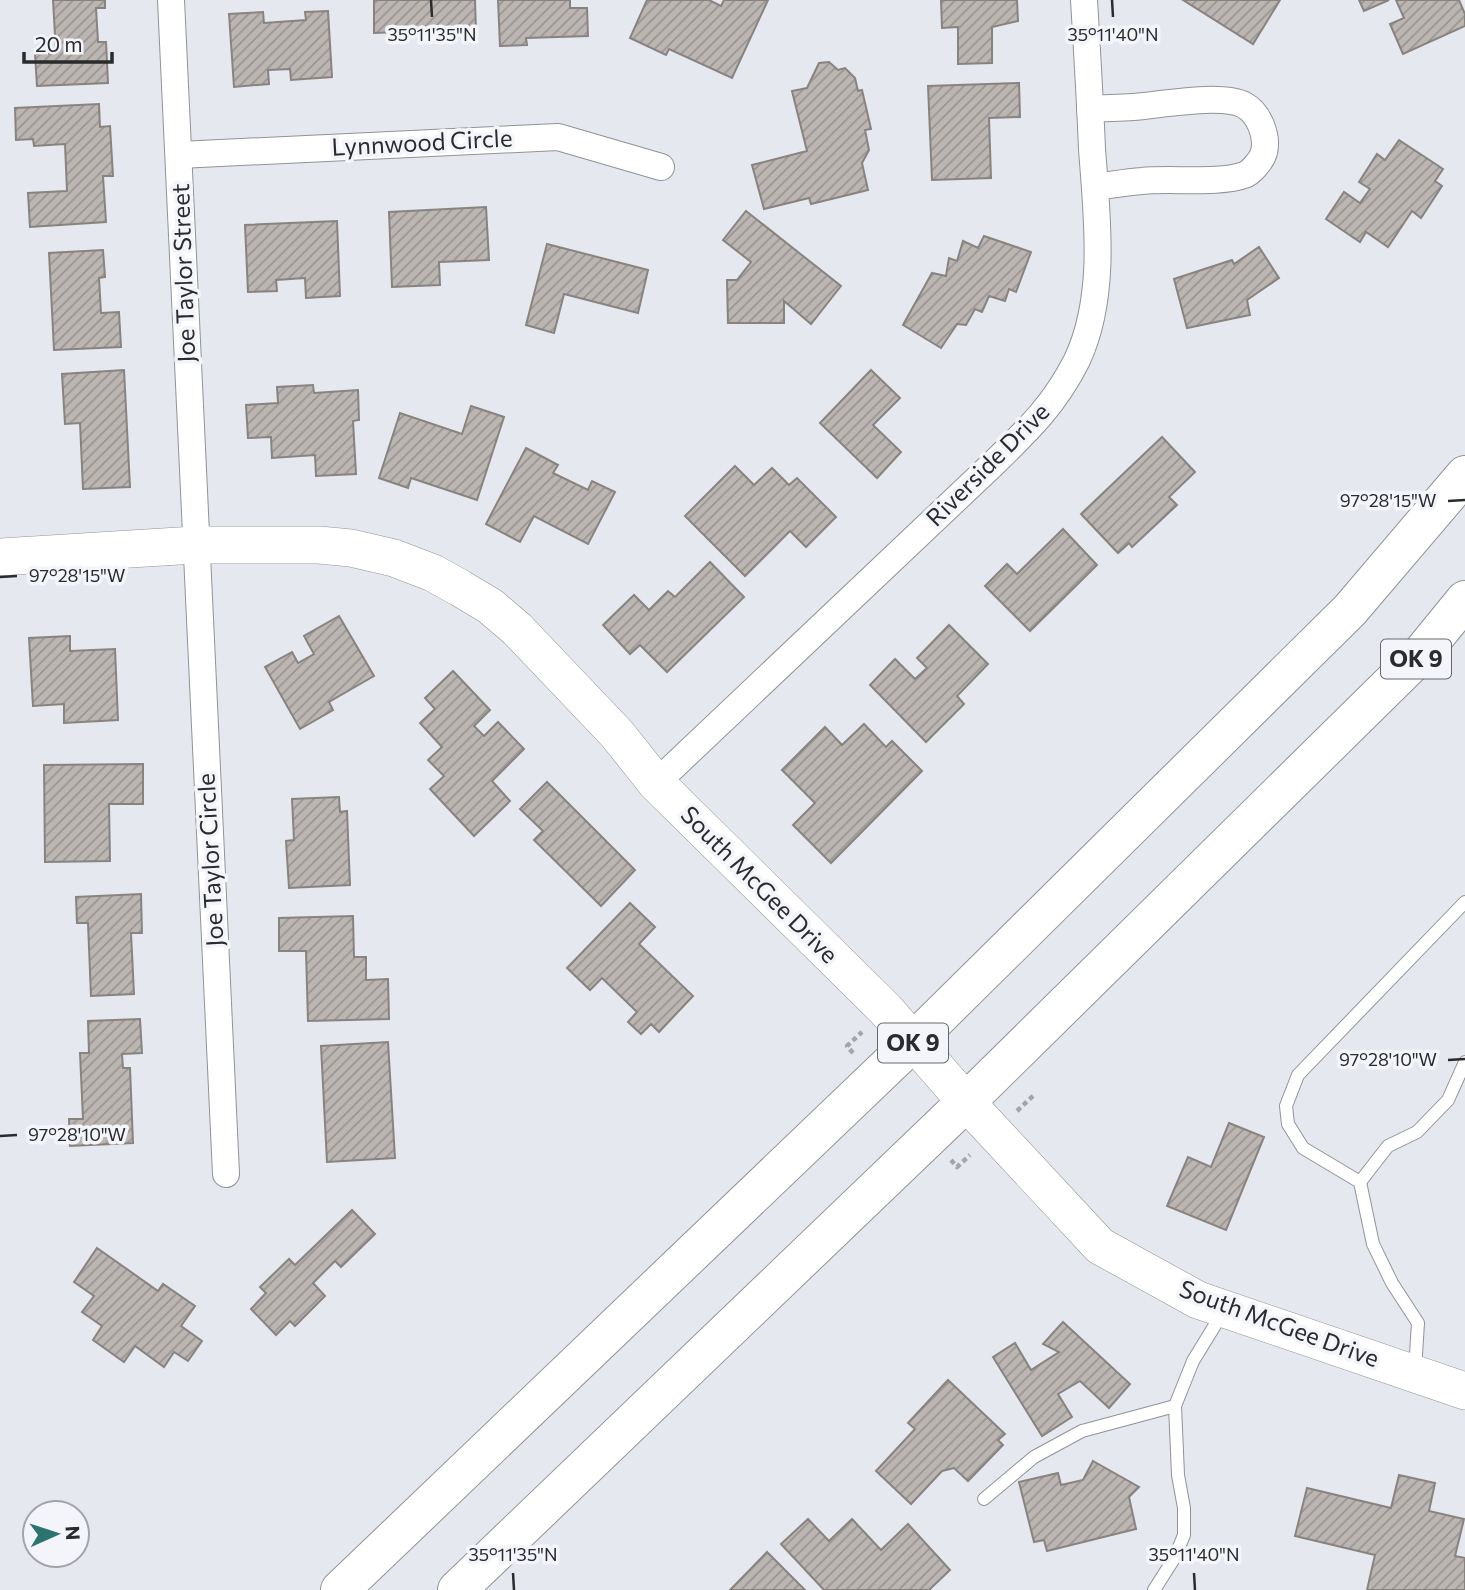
<svg xmlns="http://www.w3.org/2000/svg" width="1465" height="1590" font-family="Commissioner,sans-serif">
  <style>
    .building { fill: url(#building-hatch); stroke: #898380; stroke-width: 2 }
    .lines { fill: none; stroke-linecap: round; stroke-linejoin: round }
    .lane-casing { stroke: #909398; stroke-width: 14 }
    .street-casing { stroke: #909398; stroke-width: 28 }
    .secondary-casing { stroke: #909398; stroke-width: 38 }
    .highway-casing { stroke: #909398; stroke-width: 40 }
    .path { stroke: #a3a5aa; stroke-width: 4.5; stroke-dasharray: 5 3.5; stroke-linecap: butt }
    .lane { stroke: #fff; stroke-width: 12 }
    .street { stroke: #fff; stroke-width: 26 }
    .secondary { stroke: #fff; stroke-width: 37 }
    .highway { stroke: #fff; stroke-width: 38 }
    .ticks { fill: none; stroke: #2a2b2d; stroke-width: 2.5 }
    .labels { text-anchor: middle; stroke-width: 7; stroke-linejoin: round; paint-order: stroke }
    .shield { fill: #f3f5fb; stroke: #66686b; stroke-width: 2 }
    .shield-label { font-size: 23px; font-weight: bold; fill: #2a2b2d }
    .street-label { font-size: 24px; fill: #2a2b2d; stroke: #f3f5fb }
    .ticks-label { font-size: 18px; text-anchor: middle; fill: #2a2b2d; stroke: #f3f5fb; stroke-width: 7; stroke-linejoin: round; paint-order: stroke }
  </style>
  <defs>
    <pattern id="building-hatch" width="6" height="6" patternUnits="userSpaceOnUse" patternTransform="scale(1.75)"><rect width="6" height="6" fill="#bcb6b3"/><path d="M-1 1l2-2M0 6l6-6M5 7l2-2" fill="none" stroke="#999492"/></pattern>
  </defs>
  <rect width="100%" height="100%" fill="#e5e8ee"/>
  <g class="building">
    <polygon points="53,0 105,0 105,8 96,8 98,42 106,42 108,83 37,86 35,54 56,53"/>
    <polygon points="374,0 475,0 476,32 457,32 458,38 426,39 426,31 374,33"/>
    <polygon points="498,0 570,0 570,8 587,8 588,36 526,38 527,45 500,46"/>
    <polygon points="647,0 709,0 721,6 724,0 768,0 732,78 669,49 666,55 630,38"/>
    <polygon points="941,0 1017,0 1018,21 992,27 992,63 958,64 958,27 942,28"/>
    <polygon points="1183,0 1280,0 1253,44"/>
    <polygon points="1359,0 1389,0 1364,11"/>
    <polygon points="1396,0 1459,0 1465,14 1465,26 1403,54 1390,24 1404,18"/>
    <polygon points="328,11 332,77 291,80 290,69 268,70 269,84 234,87 229,14 263,12 264,23 306,20 305,12"/>
    <polygon points="829,62 838,70 845,68 855,78 858,91 862,90 871,129 865,130 869,150 862,163 868,190 811,204 809,198 764,209 752,165 807,151 792,91 807,88 819,63"/>
    <polygon points="1019,83 1020,117 989,118 991,178 932,180 928,86"/>
    <polygon points="99,104 100,127 110,126 113,176 103,176 106,222 30,227 28,193 67,191 65,144 34,146 33,139 16,140 15,108"/>
    <polygon points="1399,140 1443,169 1435,181 1442,186 1421,218 1412,211 1388,247 1366,232 1360,242 1326,219 1344,192 1360,203 1370,189 1359,182 1377,154 1385,160"/>
    <polygon points="486,207 489,260 439,262 440,285 392,287 389,212"/>
    <polygon points="746,211 841,286 811,324 784,301 784,323 728,323 727,280 737,280 751,262 723,240"/>
    <polygon points="337,221 340,296 306,298 305,278 276,280 277,291 248,292 245,225"/>
    <polygon points="984,236 1031,252 1016,292 1009,289 1005,301 989,296 982,312 975,309 966,325 957,324 941,348 903,325 932,273 946,276 949,258 957,261 963,241 978,248"/>
    <polygon points="547,244 648,270 638,313 564,294 554,333 526,325"/>
    <polygon points="1259,247 1279,278 1247,300 1250,315 1187,328 1174,279 1232,260 1234,264"/>
    <polygon points="103,250 105,277 99,278 101,313 119,312 121,347 54,350 49,253"/>
    <polygon points="124,370 130,487 83,489 80,423 65,424 62,374"/>
    <polygon points="871,370 900,398 873,425 901,452 877,478 820,423"/>
    <polygon points="313,385 314,393 358,390 359,420 353,421 356,474 316,476 315,455 272,458 271,437 248,438 246,405 278,403 277,387"/>
    <polygon points="471,406 504,417 477,500 411,478 408,488 379,478 400,413 462,434"/>
    <polygon points="1162,437 1195,472 1169,497 1177,505 1132,547 1129,543 1118,553 1081,514"/>
    <polygon points="526,448 558,465 553,473 588,490 592,481 615,492 588,544 534,516 520,542 486,524"/>
    <polygon points="735,466 754,485 772,468 789,485 797,478 836,517 806,547 790,531 745,576 685,516"/>
    <polygon points="1063,529 1097,565 1030,631 985,586 1007,564 1017,574"/>
    <polygon points="710,562 744,597 667,672 640,645 630,654 603,625 634,595 649,610 668,591 675,597"/>
    <polygon points="339,616 374,676 329,702 333,710 300,729 265,667 292,652 298,663 314,654 304,636"/>
    <polygon points="949,625 988,664 957,696 964,704 926,742 870,685 895,659 915,679 927,668 917,658"/>
    <polygon points="70,636 70,651 115,649 118,720 64,723 64,704 33,706 29,638"/>
    <polygon points="453,671 490,710 474,726 484,736 498,722 524,749 492,781 510,801 474,836 430,789 444,776 428,760 442,747 420,723 435,709 425,698"/>
    <polygon points="864,724 886,747 892,741 922,771 831,863 793,825 815,803 782,770 825,727 842,745"/>
    <polygon points="143,764 143,804 109,804 110,861 45,862 44,765"/>
    <polygon points="547,782 635,870 601,906 534,840 543,831 520,809"/>
    <polygon points="339,797 340,812 347,811 350,885 289,888 286,841 294,840 292,799"/>
    <polygon points="141,894 142,933 131,933 134,994 91,996 88,923 77,923 76,897"/>
    <polygon points="630,903 655,927 639,944 693,996 659,1032 651,1024 641,1034 628,1022 637,1012 602,978 590,990 567,968"/>
    <polygon points="353,916 354,957 366,957 366,980 388,979 389,1019 308,1021 306,951 279,951 279,918"/>
    <polygon points="140,1019 142,1053 122,1054 123,1068 130,1068 133,1143 70,1146 69,1119 83,1119 80,1053 89,1053 88,1021"/>
    <polygon points="388,1042 395,1158 327,1162 321,1046"/>
    <polygon points="1229,1123 1264,1137 1226,1230 1167,1206 1188,1157 1211,1167"/>
    <polygon points="352,1210 375,1234 341,1267 335,1261 313,1283 325,1296 295,1326 290,1321 276,1335 251,1309 266,1293 260,1287 289,1259 295,1265"/>
    <polygon points="97,1248 158,1291 163,1284 195,1306 181,1326 202,1341 188,1361 174,1352 164,1367 135,1346 124,1362 93,1340 102,1326 82,1312 94,1296 74,1282"/>
    <polygon points="1063,1322 1130,1384 1109,1408 1080,1381 1058,1394 1072,1417 1042,1436 993,1357 1015,1343 1031,1370 1059,1352 1043,1344"/>
    <polygon points="948,1380 1005,1434 998,1440 1003,1445 968,1481 954,1468 942,1471 911,1504 876,1471 915,1429 908,1423"/>
    <polygon points="1093,1461 1139,1487 1129,1497 1136,1529 1047,1551 1044,1540 1034,1542 1019,1482 1058,1473 1061,1485 1083,1480"/>
    <polygon points="1399,1475 1435,1483 1429,1511 1464,1519 1455,1556 1465,1558 1465,1590 1367,1590 1375,1555 1295,1536 1307,1488 1391,1508"/>
    <polygon points="808,1519 829,1541 852,1519 881,1550 908,1524 950,1570 929,1590 824,1590 781,1544"/>
    <polygon points="767,1552 805,1590 730,1590"/>
  </g>
  <g class="lines">
    <defs>
      <g id="lane">
        <polyline points="1360,1182 1388,1146 1417,1132 1448,1100 1465,1062"/>
        <polyline points="1415,1370 1418,1323 1392,1283 1373,1244 1360,1182 1303,1148 1288,1124 1286,1106 1298,1075 1465,902"/>
        <polyline points="984,1499 1034,1457 1082,1431 1175,1406"/>
        <polyline points="1154,1590 1175,1557 1184,1535 1184,1508 1178,1475 1175,1406 1193,1361 1223,1312"/>
      </g>
      <g id="street">
        <polyline points="171,0 226,1174"/>
        <path d="M 1090,109 C 1104,108 1119,108 1133,107 C 1159,105 1222,93 1244,105 C 1259,113 1268,136 1264,152 C 1262,160 1251,173 1244,175 C 1221,184 1169,178 1142,181 C 1127,182 1111,185 1095,187"/>
        <polyline points="179,155 558,137 661,167"/>
        <path d="M 656,783 L 994,463 C 1029,429 1055,404 1077,360 C 1107,296 1097,217 1092,149 C 1090,99 1087,50 1084,0"/>
      </g>
      <polyline id="secondary" points="0,557 195,545 319,545 351,548 394,558 433,573 460,588 490,606 517,629 617,734 656,783 886,1010 966,1102 1100,1246 1198,1300 1465,1391"/>
      <g id="highway">
        <polyline points="340,1590 914,1041 1350,610 1465,475"/>
        <polyline points="457,1590 966,1102 1421,654 1465,600"/>
      </g>
    </defs>
    <use href="#lane" class="lane-casing"/>
    <use href="#street" class="street-casing"/>
    <use href="#secondary" class="secondary-casing"/>
    <use href="#highway" class="highway-casing"/>
    <g class="path">
      <polyline points="853,1053 847,1046 862,1032"/>
      <polyline points="1017,1111 1034,1095"/>
      <polyline points="951,1160 957,1167 970,1155"/>
    </g>
    <use href="#lane" class="lane"/>
    <use href="#street" class="street"/>
    <use href="#secondary" class="secondary"/>
    <use href="#highway" class="highway"/>
  </g>
  <path class="ticks" d="M 431,0 L 432,17M 1112,0 L 1113,17M 1448,501 L 1465,500M 0,577 L 17,576M 1448,1060 L 1465,1059M 0,1136 L 17,1135M 513,1573 L 514,1590M 1194,1573 L 1195,1590"/>
  <g class="labels">
    <g class="shield">
      <rect x="1381" y="639.5" width="70" height="39" rx="5"/>
      <rect x="878" y="1023.5" width="70" height="39" rx="5"/>
    </g>
    <g class="shield-label">
      <text x="1416" y="667">OK 9</text>
      <text x="913" y="1051">OK 9</text>
    </g>
    <g class="street-label">
      <text transform="translate(422 143) rotate(-3)" y="8">Lynnwood Circle</text>
      <text transform="translate(184 273) rotate(-92)" y="8">Joe Taylor Street</text>
      <text transform="translate(988 465) rotate(-45)" y="8">Riverside Drive</text>
      <text transform="translate(211 860) rotate(-93)" y="8">Joe Taylor Circle</text>
      <text transform="translate(759 885) rotate(45)" y="8">South McGee Drive</text>
      <text transform="translate(1279 1324) rotate(20)" y="8">South McGee Drive</text>
    </g>
  </g>
  <g class="ticks-label">
    <text x="1113" y="41">35°11'40"N</text>
    <text x="432" y="41">35°11'35"N</text>
    <text x="1388" y="507">97°28'15"W</text>
    <text x="77" y="582">97°28'15"W</text>
    <text x="1388" y="1066">97°28'10"W</text>
    <text x="77" y="1141">97°28'10"W</text>
    <text x="513" y="1561">35°11'35"N</text>
    <text x="1194" y="1561">35°11'40"N</text>
  </g>
  <g transform="translate(56 1534) rotate(87)"><circle r="33" fill="#f3f5fb" stroke="#a3a4a9" stroke-width="2"/>
  <path d="M0-5L12 26L0 18L-12 26Z" fill="#2c746f"/>
  <text y="-10" font-size="19" font-weight="bold" text-anchor="middle" fill="#2a2b2d">N</text>
  </g>
  <path d="M24 52v10h88v-10" fill="none" stroke="#2a2b2d" stroke-width="3.5"/>
  <text x="35" y="52" font-size="21" fill="#2a2b2d" stroke="#f3f5fb" stroke-width="5" paint-order="stroke">20 m</text>
</svg>
